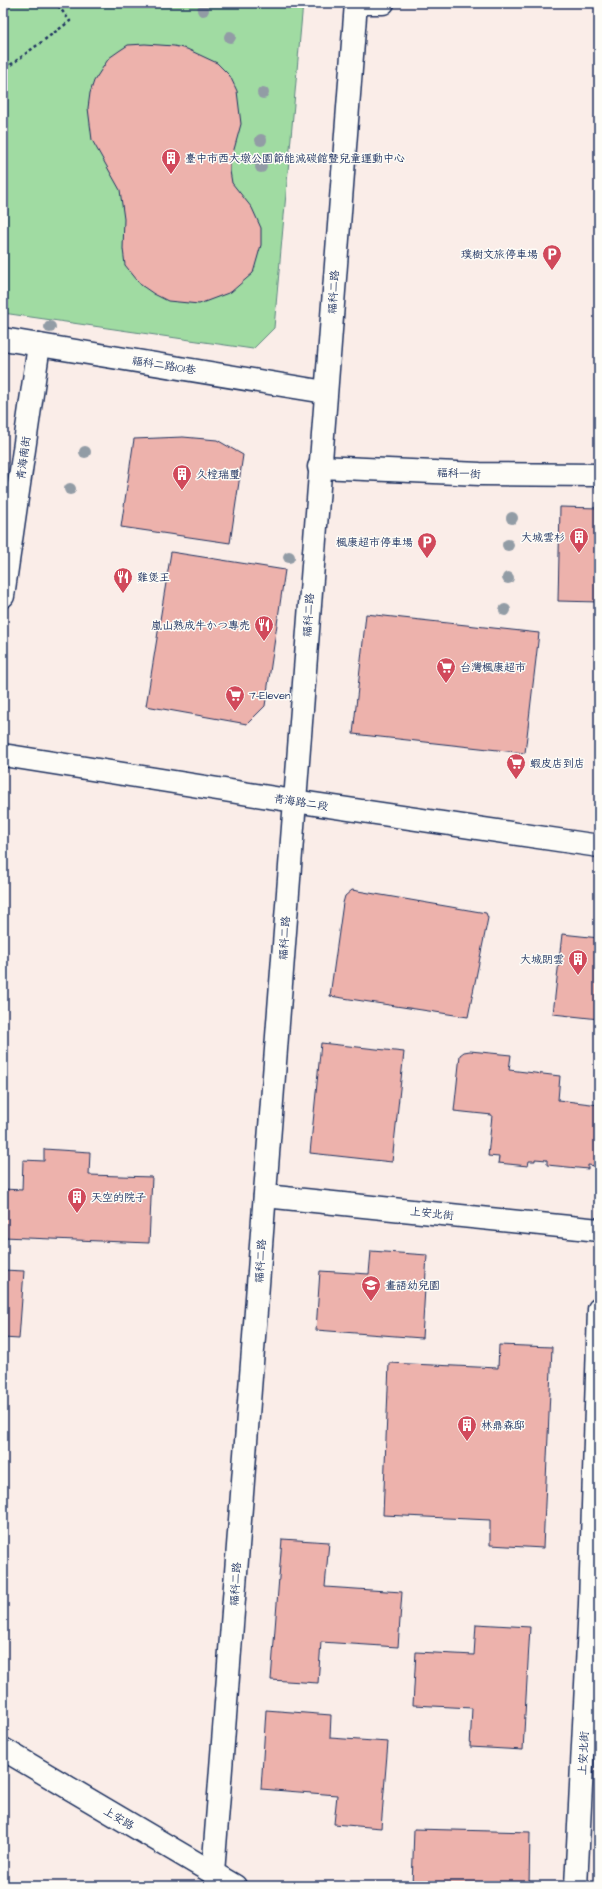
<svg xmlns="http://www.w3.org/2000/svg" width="602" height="1889" font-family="'Architects Daughter','LXGW WenKai TC','Klee One',sans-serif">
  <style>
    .green { fill: #a0dba2; stroke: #5e8580 }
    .building { fill: #edb2ac; stroke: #1b2f5e }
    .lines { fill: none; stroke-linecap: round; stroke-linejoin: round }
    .street-casing { stroke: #1b2f5e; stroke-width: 25 }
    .secondary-casing { stroke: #1b2f5e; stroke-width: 25 }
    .path { stroke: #1b2f5e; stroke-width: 2.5; stroke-dasharray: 3 3; stroke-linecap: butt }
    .street { stroke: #fdfcf7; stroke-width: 22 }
    .secondary { stroke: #fdfcf7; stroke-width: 22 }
    .tree { fill: #929ca5 }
    .labels { text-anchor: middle; stroke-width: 3; stroke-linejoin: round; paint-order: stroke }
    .poi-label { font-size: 11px; fill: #1b2f5e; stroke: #fdfcf7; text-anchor: start }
    .street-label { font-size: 11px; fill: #1b2f5e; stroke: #fdfcf7 }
  </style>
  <rect width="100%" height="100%" fill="#faede8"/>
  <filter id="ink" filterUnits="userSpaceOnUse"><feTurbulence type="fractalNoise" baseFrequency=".025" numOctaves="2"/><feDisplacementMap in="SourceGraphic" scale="8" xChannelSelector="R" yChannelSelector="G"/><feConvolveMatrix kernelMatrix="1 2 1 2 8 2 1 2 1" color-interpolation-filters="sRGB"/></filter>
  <g filter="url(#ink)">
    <polygon class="green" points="3,3 303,3 274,328 253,349 3,313"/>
    <g class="building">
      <polygon points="145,44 174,46 187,49 217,63 230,76 237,91 241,124 230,164 230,171 232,183 252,208 261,228 261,245 253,273 231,292 199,304 168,301 154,294 141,285 125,265 123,249 124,219 120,190 92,140 88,108 90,93 94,81 109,58 119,51 128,45"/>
      <polygon points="183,437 217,440 243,455 230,543 121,527 134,439"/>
      <polygon points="560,507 599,508 599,602 558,601"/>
      <polygon points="171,552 285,570 265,706 247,724 146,706"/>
      <polygon points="366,614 539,633 525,753 353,734"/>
      <polygon points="352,890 486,913 488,918 468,1017 330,996 343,903 345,896"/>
      <polygon points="562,934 599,938 599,1019 553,1014"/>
      <polygon points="321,1043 404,1052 392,1162 310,1153"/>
      <polygon points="470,1051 511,1055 509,1070 560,1076 558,1100 599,1105 599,1138 596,1166 588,1165 588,1169 547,1165 547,1160 535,1159 535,1161 529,1161 528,1166 498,1163 499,1157 488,1156 492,1115 454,1111 460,1055 464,1052"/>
      <polygon points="44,1149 90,1152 89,1175 152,1177 149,1243 3,1237 3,1189 22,1190 23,1160 44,1161"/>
      <polygon points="371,1251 427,1255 422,1338 316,1330 320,1271 369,1274"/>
      <polygon points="3,1270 24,1271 19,1339 3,1338"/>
      <polygon points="499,1345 552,1347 543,1548 490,1545 490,1520 383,1515 389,1363 498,1368"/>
      <polygon points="282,1539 329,1542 325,1587 402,1592 398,1647 321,1642 318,1683 271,1680"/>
      <polygon points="476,1624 530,1627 523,1750 470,1747 472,1708 413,1705 416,1652 474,1655"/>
      <polygon points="266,1710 331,1715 330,1738 388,1742 381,1828 334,1824 337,1795 261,1789"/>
      <polygon points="414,1829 530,1832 529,1886 412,1886"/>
    </g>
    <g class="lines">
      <defs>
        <g id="street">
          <polyline points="356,3 383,3"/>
          <polyline points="3,339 325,392"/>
          <polyline points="319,467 480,474 599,475"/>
          <polyline points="3,596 39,345"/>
          <polyline points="265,1196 599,1230"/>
          <polyline points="3,1749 235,1886"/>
          <polyline points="213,1873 356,3"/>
          <polyline points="576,1886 590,1604 599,1309"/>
        </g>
        <polyline id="secondary" points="3,755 294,801 599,846"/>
      </defs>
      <use href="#street" class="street-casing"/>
      <use href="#secondary" class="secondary-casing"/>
      <polyline class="path" points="3,58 9,66 70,21 56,3"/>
      <use href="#street" class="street"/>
      <use href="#secondary" class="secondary"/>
    </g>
    <g class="tree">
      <circle cx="203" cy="10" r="6"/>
      <circle cx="230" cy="37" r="6"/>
      <circle cx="263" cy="93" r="6"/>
      <circle cx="261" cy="140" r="6"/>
      <circle cx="261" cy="167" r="6"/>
      <circle cx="50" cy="327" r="6"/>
      <circle cx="85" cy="452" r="6"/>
      <circle cx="70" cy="489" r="6"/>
      <circle cx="512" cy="518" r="6"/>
      <circle cx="508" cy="545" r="6"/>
      <circle cx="289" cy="557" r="6"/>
      <circle cx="508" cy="578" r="6"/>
      <circle cx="505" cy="610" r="6"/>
    </g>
  </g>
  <defs>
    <symbol id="building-pin" viewBox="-11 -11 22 30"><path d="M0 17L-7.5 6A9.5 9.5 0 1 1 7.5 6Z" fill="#d1495b" stroke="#fdfcf7"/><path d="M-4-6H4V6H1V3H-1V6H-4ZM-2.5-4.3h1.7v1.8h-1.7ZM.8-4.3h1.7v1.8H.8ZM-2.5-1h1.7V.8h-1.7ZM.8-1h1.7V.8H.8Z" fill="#fff"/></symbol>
    <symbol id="parking-pin" viewBox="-11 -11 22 30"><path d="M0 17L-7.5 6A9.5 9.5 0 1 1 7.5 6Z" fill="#d1495b" stroke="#fdfcf7"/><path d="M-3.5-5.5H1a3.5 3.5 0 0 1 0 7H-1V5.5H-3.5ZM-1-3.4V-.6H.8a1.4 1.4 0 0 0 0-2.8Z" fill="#fff"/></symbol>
    <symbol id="restaurant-pin" viewBox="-11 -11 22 30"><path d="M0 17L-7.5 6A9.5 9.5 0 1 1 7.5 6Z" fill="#d1495b" stroke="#fdfcf7"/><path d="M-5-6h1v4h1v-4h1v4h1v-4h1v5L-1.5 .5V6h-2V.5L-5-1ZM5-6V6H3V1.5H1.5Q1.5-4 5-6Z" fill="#fff"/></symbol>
    <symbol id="supermarket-pin" viewBox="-11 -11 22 30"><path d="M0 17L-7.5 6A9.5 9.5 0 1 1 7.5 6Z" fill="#d1495b" stroke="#fdfcf7"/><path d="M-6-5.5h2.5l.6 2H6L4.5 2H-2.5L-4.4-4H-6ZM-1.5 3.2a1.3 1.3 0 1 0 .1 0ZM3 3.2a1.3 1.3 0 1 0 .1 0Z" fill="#fff"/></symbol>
    <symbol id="school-pin" viewBox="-11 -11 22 30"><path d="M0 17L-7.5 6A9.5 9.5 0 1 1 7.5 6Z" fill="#d1495b" stroke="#fdfcf7"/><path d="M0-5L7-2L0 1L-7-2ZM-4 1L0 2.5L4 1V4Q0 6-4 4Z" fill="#fff"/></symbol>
  </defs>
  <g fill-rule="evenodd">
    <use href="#building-pin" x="160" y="147" width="22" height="30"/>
    <use href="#parking-pin" x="541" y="243" width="22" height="30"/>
    <use href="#building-pin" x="171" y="463" width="22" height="30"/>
    <use href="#building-pin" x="568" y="526" width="22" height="30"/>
    <use href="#parking-pin" x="416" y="531" width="22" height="30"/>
    <use href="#restaurant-pin" x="112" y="566" width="22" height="30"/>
    <use href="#restaurant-pin" x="253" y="614" width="22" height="30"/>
    <use href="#supermarket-pin" x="435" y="656" width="22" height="30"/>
    <use href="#supermarket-pin" x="224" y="684" width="22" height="30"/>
    <use href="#supermarket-pin" x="505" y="752" width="22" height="30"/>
    <use href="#building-pin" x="567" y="948" width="22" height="30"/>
    <use href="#building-pin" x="66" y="1186" width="22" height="30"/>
    <use href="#school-pin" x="360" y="1274" width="22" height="30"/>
    <use href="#building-pin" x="456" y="1414" width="22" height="30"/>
  </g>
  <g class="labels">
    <g class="poi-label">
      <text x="185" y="162">臺中市西大墩公園節能減碳館暨兒童運動中心</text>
      <text x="538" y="258" text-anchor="end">璞樹文旅停車場</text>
      <text x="196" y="478">久樘瑞璽</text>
      <text x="565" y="541" text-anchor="end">大城雲杉</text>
      <text x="413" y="546" text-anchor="end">楓康超市停車場</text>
      <text x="137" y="581">雞煲王</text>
      <text x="250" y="629" text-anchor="end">嵐山熟成牛かつ專売</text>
      <text x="460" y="671">台灣楓康超市</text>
      <text x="249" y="699">7-Eleven</text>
      <text x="530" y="767">蝦皮店到店</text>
      <text x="564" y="963" text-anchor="end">大城朗雲</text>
      <text x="91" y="1201">天空的院子</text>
      <text x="385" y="1289">畫語幼兒園</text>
      <text x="481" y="1429">林鼎森邸</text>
    </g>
    <g class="street-label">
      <text transform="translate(333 292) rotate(-86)" y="4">福科二路</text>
      <text transform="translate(164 365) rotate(9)" y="4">福科二路101巷</text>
      <text transform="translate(23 458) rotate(-82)" y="4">青海南街</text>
      <text transform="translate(459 473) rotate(2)" y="4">福科一街</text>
      <text transform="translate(308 615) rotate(-86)" y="4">福科二路</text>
      <text transform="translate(301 802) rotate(9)" y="4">青海路二段</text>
      <text transform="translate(284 938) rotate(-86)" y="4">福科二路</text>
      <text transform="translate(432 1213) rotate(6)" y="4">上安北街</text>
      <text transform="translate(260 1261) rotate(-86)" y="4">福科二路</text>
      <text transform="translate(235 1584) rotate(-86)" y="4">福科二路</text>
      <text transform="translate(583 1753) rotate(-87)" y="4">上安北街</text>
      <text transform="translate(119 1818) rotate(31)" y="4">上安路</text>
    </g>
  </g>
  <rect width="602" height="1889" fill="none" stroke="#fdfcf7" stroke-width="16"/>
  <rect x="8" y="8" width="586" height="1873" fill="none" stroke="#1b2f5e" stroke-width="1.5" filter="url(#ink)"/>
</svg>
